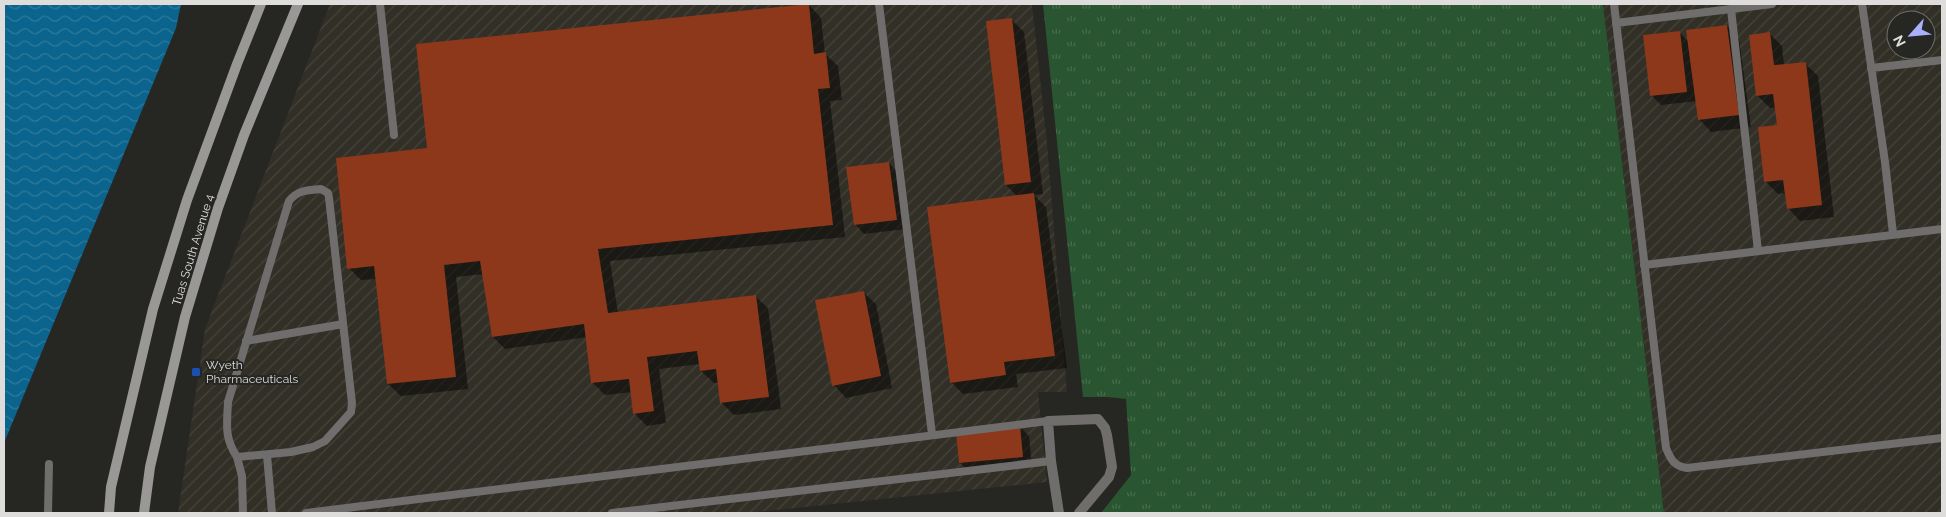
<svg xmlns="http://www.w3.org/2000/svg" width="1946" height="517" font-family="Raleway,sans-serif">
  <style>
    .industrial { fill: url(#industrial-furrows); fill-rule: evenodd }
    .grass { fill: url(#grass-tufts) }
    .water { fill: url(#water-waves) }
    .shadow { fill: #0007 }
    .building { fill: #8d371b }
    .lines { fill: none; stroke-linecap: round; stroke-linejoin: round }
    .lane { stroke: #6f6e6d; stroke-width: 8 }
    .street { stroke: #6f6e6d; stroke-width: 10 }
    .secondary { stroke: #999896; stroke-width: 10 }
    .transit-dot { fill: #1a4fb4; stroke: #262623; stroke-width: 2 }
    .labels { text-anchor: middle; stroke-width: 4; stroke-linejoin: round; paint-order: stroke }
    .street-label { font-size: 12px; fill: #dedddc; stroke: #262623 }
    .poi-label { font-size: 12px; fill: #dedddc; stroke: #262623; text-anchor: start }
  </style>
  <defs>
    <pattern id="industrial-furrows" width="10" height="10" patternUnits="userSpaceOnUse" patternTransform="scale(1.25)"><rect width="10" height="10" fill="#322f27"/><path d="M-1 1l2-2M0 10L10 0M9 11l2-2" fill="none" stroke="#46433c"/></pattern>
    <pattern id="grass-tufts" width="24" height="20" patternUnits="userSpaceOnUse" patternTransform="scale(1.25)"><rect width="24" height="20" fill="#295530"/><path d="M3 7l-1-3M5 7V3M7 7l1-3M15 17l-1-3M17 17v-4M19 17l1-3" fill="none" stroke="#486d4d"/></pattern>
    <pattern id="water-waves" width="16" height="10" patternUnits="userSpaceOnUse" patternTransform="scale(1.25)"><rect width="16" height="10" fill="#0b648d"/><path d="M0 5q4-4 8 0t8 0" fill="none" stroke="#2e7a9c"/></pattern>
  </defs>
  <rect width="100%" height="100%" fill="#262623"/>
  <g class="industrial">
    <polygon points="330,4 1032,4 1047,143 1067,392 1038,392 1047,482 747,513 178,513 205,329"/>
    <path d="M 1603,4 L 1942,4 L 1942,513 L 1664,513 ZM 1896,20 L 1926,20 L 1926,50 L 1896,50 Z"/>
  </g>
  <polygon class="grass" points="1043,4 1603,4 1664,513 1101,513 1131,475 1126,399 1108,397 1083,397"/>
  <polygon class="water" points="4,4 181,4 176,28 4,443"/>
  <g class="shadow">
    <polygon points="809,5 821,18 825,54 838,66 842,100 830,101 845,237 610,261 618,313 755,296 768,308 781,409 734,415 721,402 719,383 714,383 701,371 700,364 659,369 666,423 647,426 634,413 632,392 605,395 593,383 587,337 505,349 493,337 484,274 456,277 468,389 401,396 388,384 377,279 361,280 349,268 428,150"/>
    <polygon points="1011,19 1024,32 1043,194 1034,195 1046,207 1067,368 1016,374 1018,387 963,394 951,382 1018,197 1006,185"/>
    <polygon points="1727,26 1739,39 1751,127 1711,132 1699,119 1697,101 1661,105 1652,96 1679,32 1689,42"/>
    <polygon points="1770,34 1782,46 1784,66 1805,63 1818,76 1834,217 1800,221 1788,208 1786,193 1778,194 1765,181 1778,127 1776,107 1770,108 1757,95"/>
    <polygon points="889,163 898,173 906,229 864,234 855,224"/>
    <polygon points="863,292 876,304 892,388 846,398 834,385"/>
    <polygon points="1019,426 1029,436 1032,466 970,472 960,463"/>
  </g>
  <g class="building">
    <polygon points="809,4 814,54 826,52 830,88 818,89 833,225 598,249 608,313 756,295 769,397 720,403 716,369 700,371 697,351 647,357 654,411 633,414 629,379 591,383 584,324 492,337 480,261 444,265 456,377 387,384 374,266 347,269 336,158 427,148 416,44"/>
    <polygon points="1012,18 1031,182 1005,185 986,21"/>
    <polygon points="1727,25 1739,115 1698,120 1686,30"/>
    <polygon points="1680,31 1687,92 1650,96 1643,35"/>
    <polygon points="1770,32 1774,65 1806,62 1822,205 1787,209 1783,180 1764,182 1758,127 1777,125 1773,94 1756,96 1749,35"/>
    <polygon points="889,162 897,220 854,225 846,167"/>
    <polygon points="1034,193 1055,356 1004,362 1006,375 950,383 927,207"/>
    <polygon points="864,291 881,376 832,386 815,300"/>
    <polygon points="1020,425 1023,457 959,463 956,432"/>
  </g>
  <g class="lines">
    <g class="lane">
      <polyline points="380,4 394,135"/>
      <polyline points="879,4 932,434"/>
      <path d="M 1614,4 L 1666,448 C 1671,460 1674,466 1687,468 L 1942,438"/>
      <polyline points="1862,4 1885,162 1893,234"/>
      <polyline points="1731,9 1758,251"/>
      <polyline points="1616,23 1772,4"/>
      <polyline points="1871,68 1942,60"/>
      <path d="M 321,189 L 328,193 L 329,198 L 352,403 L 351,412 L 325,441 L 313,447 L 291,452 L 237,457 C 224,437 227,425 228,402 L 289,201 C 298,190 308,190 321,189 Z"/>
      <polyline points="1644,265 1942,229"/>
      <polyline points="246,341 343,324"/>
      <polyline points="267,455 272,513"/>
      <polyline points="237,457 242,476 243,513"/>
      <polyline points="48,513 49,464"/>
      <polyline points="306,513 1048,421"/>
      <polyline points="612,513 1051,461"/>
    </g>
    <polyline class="street" points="1059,513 1051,461 1048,421 1098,419 1105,428 1107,435 1112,467 1109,477 1079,513"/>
    <g class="secondary">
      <polyline points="109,513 111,487 153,309 187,200 237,64 261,4"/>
      <polyline points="144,513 150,467 185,317 218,208 244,135 298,4"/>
    </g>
  </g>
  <rect class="transit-dot" x="191" y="367" width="10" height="10" rx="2.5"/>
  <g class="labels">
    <g class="street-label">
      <text transform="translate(193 250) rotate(-73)" y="4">Tuas South Avenue 4</text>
    </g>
    <g class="poi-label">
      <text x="206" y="369">Wyeth<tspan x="206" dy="14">Pharmaceuticals</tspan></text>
    </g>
  </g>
  <rect width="1946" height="517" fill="none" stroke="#dedddc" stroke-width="10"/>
  <g transform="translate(1911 35) rotate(243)"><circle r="24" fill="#262623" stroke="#706f6d"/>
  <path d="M0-4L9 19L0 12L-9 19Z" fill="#aab0fb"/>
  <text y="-8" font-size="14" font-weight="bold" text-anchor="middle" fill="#dedddc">N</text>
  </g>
</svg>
